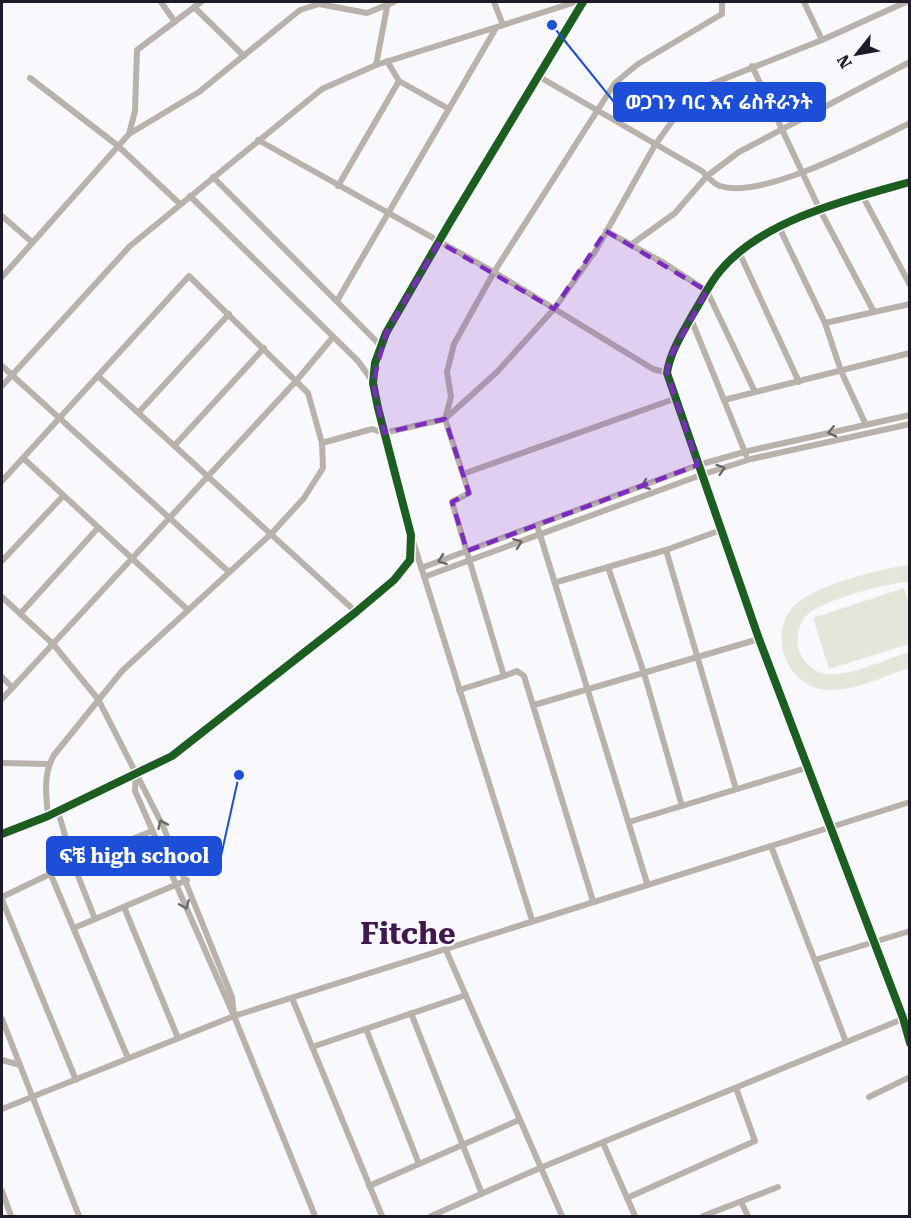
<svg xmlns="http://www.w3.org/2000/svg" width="911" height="1218" font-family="'Roboto Serif','Noto Sans Ethiopic',serif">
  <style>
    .green { fill: #e5e5d9 }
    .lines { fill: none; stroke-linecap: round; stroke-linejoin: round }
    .minor { stroke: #b9b2aa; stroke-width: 6 }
    .cycleway-casing { stroke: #f8f7fe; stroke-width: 11 }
    .cycleway { stroke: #1b5e20; stroke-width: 8 }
    .oneway { stroke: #6c6669 }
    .marked { fill: #7b2cbf; fill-opacity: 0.2; stroke: #7b2cbf; stroke-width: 4.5; stroke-dasharray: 12 8; stroke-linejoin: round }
    .labels { text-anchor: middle; stroke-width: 5; stroke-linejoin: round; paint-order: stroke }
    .town-label { font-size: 30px; font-weight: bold; fill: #40194e; stroke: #f8f7fe }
    .leader { fill: none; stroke: #1d4ed8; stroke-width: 2 }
    .callout-dot { fill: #1d4ed8; stroke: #f8f7fe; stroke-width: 2 }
    .callout { fill: #1d4ed8; stroke: #1d4ed8; stroke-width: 2 }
    .callout-label { font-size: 20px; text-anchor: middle; font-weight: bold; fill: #fff }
  </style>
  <rect width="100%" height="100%" fill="#f9f8fd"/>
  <g class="green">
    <path d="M 909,565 L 909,582 C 891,581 817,602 806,616 C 785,643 806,679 839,674 C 862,671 887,659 909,652 L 909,668 C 884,676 853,692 826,690 C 785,686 766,630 797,603 C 818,585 882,568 909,565 Z"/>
    <polygon points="904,588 909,604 909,644 829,669 813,618"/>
  </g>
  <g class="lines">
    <g class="minor">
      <polyline points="161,2 175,22"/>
      <polyline points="494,2 503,25"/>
      <polyline points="804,2 822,40"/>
      <polyline points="194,7 244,56"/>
      <polyline points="387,61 399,81 449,109"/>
      <polyline points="376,65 388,2"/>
      <polyline points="752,66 820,210 874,312"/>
      <path d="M 538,76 L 702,171 C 707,176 713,184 720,186 C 762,200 869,143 910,123"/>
      <polyline points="30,78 117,145 180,204"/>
      <polyline points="129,134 135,111 137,50 201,2"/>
      <polyline points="258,140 494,272 653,369 667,373"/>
      <polyline points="213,177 381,346"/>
      <path d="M 910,182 C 849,199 762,220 720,271 C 709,284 702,300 693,314 C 683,332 670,352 667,373 L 759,639 L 903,1018 L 910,1043"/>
      <polyline points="338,186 399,81"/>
      <polyline points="862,195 910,285"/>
      <polyline points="190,196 358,361 373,382"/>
      <polyline points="2,216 32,242"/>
      <polyline points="779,227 825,323 841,371 866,425"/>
      <polyline points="606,231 664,263 707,291 755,392"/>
      <polyline points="632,244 675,213 707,176 739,152 910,62"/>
      <polyline points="739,252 799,382"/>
      <polyline points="2,277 129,134 199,92 300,10 319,4 367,13 394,2"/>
      <polyline points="337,301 496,28"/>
      <polyline points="691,319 724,400"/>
      <polyline points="825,323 910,304"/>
      <polyline points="2,366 229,572"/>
      <polyline points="98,376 356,612"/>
      <polyline points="2,386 130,246 322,89 376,65 576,2"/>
      <polyline points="139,412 229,314"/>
      <polyline points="322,443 372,429 384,433 445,419 497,372 554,309 596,250 655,145 676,116 709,85 822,40 906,2"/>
      <polyline points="175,445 264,348"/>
      <polyline points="746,455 724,400 910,353"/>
      <polyline points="23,458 188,610"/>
      <polyline points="463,474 674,399"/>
      <path d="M 2,481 L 189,276 L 308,393 L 322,443 L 323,468 L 304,498 L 272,533 L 122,671 L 54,755 C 43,774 46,795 48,816"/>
      <polyline points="537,525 647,883"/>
      <polyline points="412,538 532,920"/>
      <polyline points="666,550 736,789"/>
      <polyline points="2,561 63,496"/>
      <polyline points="608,567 644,673 682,806"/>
      <polyline points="421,568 698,465 748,451 910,415"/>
      <polyline points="424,577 701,475 751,459 910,424"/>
      <polyline points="557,582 666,550 721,530"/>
      <polyline points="2,597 53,644 98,699 163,826 232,997 234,1016"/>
      <polyline points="20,614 98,528"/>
      <polyline points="2,677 12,687"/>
      <polyline points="459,690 504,676"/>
      <polyline points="2,699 297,380 333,337"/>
      <polyline points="534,705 759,639"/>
      <polyline points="2,763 48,764"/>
      <polyline points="136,773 135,791 234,1016 315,1216"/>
      <polyline points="58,811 73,863 95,919"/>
      <polyline points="629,822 806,768"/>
      <polyline points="2,834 48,816 172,756 356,612 394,580 410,560 411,535 378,408 373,383 375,363 386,333 449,224 583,2"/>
      <polyline points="771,846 846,1042"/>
      <polyline points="51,875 128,1058"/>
      <polyline points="2,897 73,863 152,831"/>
      <polyline points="2,900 76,1080"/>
      <polyline points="593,901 524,676 517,671 504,676 452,502 469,493 445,419 451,397 447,372 454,344 494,272 615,83 638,64 722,14 722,2"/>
      <polyline points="124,907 178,1038"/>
      <polyline points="74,928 187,880"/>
      <polyline points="446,950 562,1216"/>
      <polyline points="815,960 910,931"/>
      <polyline points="292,998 382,1216"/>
      <polyline points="411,1013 482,1194"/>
      <polyline points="2,1019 79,1216"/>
      <polyline points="366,1029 419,1164"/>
      <polyline points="312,1047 466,995"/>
      <polyline points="2,1060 20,1065"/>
      <polyline points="869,1097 910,1077"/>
      <polyline points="2,1109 234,1016 910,802"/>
      <polyline points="603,1143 635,1216"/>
      <polyline points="369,1186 519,1120"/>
      <polyline points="2,1191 11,1216"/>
      <polyline points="627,1198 755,1141 736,1088"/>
      <polyline points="741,1202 748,1216"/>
      <polyline points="431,1216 540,1168 910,1016"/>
      <polyline points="703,1216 778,1187"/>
    </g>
    <defs>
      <g id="cycleway">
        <path d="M 910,182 C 849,199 762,220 720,271 C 709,284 702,300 693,314 C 683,332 670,352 667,373 L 759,639 L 903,1018 L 910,1043"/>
        <polyline points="2,834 48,816 172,756 356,612 394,580 410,560 411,535 378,408 373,383 375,363 386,333 449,224 583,2"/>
      </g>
    </defs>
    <use href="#cycleway" class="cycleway-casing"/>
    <use href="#cycleway" class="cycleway"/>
  </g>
  <defs><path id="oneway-chevron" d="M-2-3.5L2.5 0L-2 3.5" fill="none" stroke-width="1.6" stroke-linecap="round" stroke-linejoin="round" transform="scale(1.5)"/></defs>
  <g class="oneway">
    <use href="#oneway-chevron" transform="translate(832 432) rotate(167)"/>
    <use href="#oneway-chevron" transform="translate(721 469) rotate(-17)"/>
    <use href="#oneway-chevron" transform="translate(645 485) rotate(159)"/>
    <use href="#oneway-chevron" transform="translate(518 543) rotate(-20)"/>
    <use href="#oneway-chevron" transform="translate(442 560) rotate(160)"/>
    <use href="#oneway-chevron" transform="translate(162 824) rotate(-114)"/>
    <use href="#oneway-chevron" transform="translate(185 905) rotate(67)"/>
  </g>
  <path class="marked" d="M 606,231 L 707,291 L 669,359 L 667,373 L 698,465 L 467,551 L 452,502 L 469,493 L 445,419 L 384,433 L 373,383 L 386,333 L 439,242 L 554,309 Z"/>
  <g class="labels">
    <g class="town-label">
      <text x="408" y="944">Fitche</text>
    </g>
  </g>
  <path class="leader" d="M552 25L614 102M239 775L221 856"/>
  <g class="callout-dot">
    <circle cx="552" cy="25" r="6"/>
    <circle cx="239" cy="775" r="6"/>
  </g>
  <g class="callout">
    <rect x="614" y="83" width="211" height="38" rx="6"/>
    <rect x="47" y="837" width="174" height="38" rx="6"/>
  </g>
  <g class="callout-label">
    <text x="719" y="109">ወጋገን ባር እና ሬስቶራንት</text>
    <text x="134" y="863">ፍቼ high school</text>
  </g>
  <rect width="911" height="1218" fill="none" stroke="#1e1b28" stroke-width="6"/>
  <g transform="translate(857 54) rotate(239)" stroke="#f8f7fe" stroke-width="4.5" paint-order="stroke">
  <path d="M0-4.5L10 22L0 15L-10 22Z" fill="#1e1b28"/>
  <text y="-9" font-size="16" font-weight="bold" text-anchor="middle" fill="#1e1b28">N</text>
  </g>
</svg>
